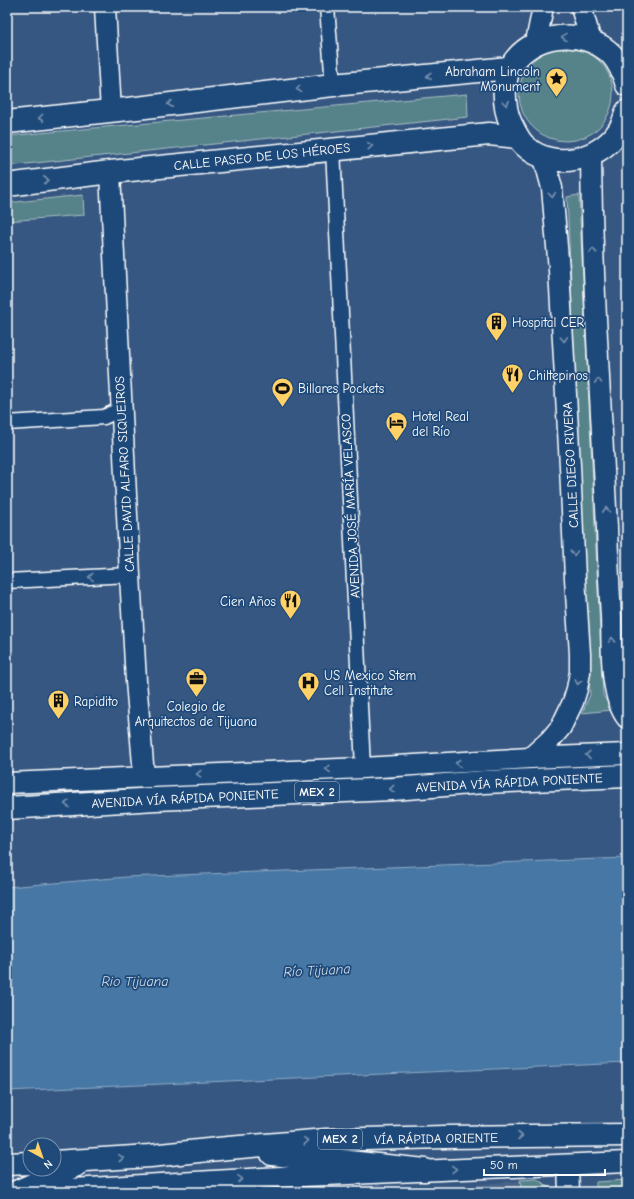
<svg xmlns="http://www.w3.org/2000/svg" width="634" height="1199" font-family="'Comic Neue',sans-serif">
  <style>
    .built { fill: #4a6389 }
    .green { fill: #56828a; stroke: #aac0c4 }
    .water { fill: #4777a4; stroke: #91adc8 }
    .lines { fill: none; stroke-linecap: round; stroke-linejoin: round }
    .street-casing { stroke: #fff; stroke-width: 17 }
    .secondary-casing { stroke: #fff; stroke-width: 23 }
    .primary-casing { stroke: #fff; stroke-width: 25 }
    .highway-casing { stroke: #fff; stroke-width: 25 }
    .street { stroke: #1f4a7a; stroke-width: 14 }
    .secondary { stroke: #1f4a7a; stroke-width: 20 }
    .primary { stroke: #1f4a7a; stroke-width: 22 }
    .highway { stroke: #1f4a7a; stroke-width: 22 }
    .oneway { stroke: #7992af }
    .labels { text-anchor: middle; stroke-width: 3.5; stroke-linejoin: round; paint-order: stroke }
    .shield { fill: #1f4a7a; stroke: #bcc9d7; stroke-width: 1 }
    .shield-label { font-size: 12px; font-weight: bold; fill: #fff }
    .poi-label { font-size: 13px; fill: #fff; stroke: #1f4a7a; text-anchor: start }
    .street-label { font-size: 13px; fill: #fff; stroke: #1f4a7a }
    .water-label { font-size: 14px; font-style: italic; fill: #d1dde8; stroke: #1f4a7a }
  </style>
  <rect width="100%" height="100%" fill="#365782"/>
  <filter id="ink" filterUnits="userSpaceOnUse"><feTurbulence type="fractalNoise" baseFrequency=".025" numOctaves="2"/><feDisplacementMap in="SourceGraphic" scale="8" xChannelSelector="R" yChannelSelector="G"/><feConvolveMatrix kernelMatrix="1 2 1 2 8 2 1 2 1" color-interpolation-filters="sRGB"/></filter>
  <g filter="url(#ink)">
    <polygon class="built" points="537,1179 550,1188 551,1192 402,1192"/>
    <g class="green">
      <circle cx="566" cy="94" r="47"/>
      <polygon points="467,94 468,117 7,166 7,136"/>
      <polygon points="83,195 84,215 7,221 7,203"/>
      <polygon points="579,195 603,695 612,710 582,713 590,695 567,197"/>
      <polygon points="537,1179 550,1188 551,1192 522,1192 520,1180"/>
      <polygon points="627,1180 627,1192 596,1192 596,1182"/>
    </g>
    <polygon class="water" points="627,858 627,1063 7,1091 7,887 126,877"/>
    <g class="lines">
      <defs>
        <g id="street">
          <polyline points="327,7 333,85"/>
          <polyline points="333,149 363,768"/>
          <polyline points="7,423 104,417 121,409"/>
          <polyline points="7,581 130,575"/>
        </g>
        <g id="secondary">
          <polyline points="105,7 111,111"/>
          <polyline points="581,7 591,41"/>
          <polyline points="536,42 542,12 542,7"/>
          <path d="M 591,154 C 592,279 601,403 607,528 C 608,557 609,586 611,616 C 612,643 609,696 627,718"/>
          <polyline points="110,172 113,235 130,575 136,681 144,776"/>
          <polyline points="530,758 550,740 561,727 573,702 577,689 580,672 580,654 575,578 570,466 559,270 552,188 544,158"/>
          <polyline points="7,783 363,768 530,758 627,754"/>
          <polyline points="568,1165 569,1192"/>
          <polyline points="19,1192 281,1177 627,1162"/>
        </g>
        <g id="primary">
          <path d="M 627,85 C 624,75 619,63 612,55 C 584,26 529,32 510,68 C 507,72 506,80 505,85 C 504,98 506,113 511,124 C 515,131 518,139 524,145 C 552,173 605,160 622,125 C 624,121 625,115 627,111"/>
          <polyline points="7,122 137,108 333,85 509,68"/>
          <polyline points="7,185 110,172 489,134 517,137"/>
        </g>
        <g id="highway">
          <polyline points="7,808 156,799 393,789 484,782 627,776"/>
          <polyline points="272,1154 425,1170"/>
          <polyline points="54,1162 150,1156 228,1148 326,1140 445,1137 627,1135"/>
          <polyline points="7,1164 30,1163"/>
          <polyline points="16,1192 77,1165"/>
        </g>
      </defs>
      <use href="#street" class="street-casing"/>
      <use href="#secondary" class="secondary-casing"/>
      <use href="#primary" class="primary-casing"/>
      <use href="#highway" class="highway-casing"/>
      <use href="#street" class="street"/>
      <use href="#secondary" class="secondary"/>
      <use href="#primary" class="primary"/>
      <use href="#highway" class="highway"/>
    </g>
    <defs><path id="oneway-chevron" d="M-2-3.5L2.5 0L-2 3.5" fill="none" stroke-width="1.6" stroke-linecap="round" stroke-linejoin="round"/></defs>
    <g class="oneway">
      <use href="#oneway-chevron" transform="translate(564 37) rotate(179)"/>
      <use href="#oneway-chevron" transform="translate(429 76) rotate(175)"/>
      <use href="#oneway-chevron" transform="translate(299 89) rotate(173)"/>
      <use href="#oneway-chevron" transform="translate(506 103) rotate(83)"/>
      <use href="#oneway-chevron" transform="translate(170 104) rotate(173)"/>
      <use href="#oneway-chevron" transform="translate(41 118) rotate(174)"/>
      <use href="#oneway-chevron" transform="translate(370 146) rotate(-5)"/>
      <use href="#oneway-chevron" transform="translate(46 180) rotate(-7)"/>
      <use href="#oneway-chevron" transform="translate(552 195) rotate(85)"/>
      <use href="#oneway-chevron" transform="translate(593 251) rotate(-92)"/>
      <use href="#oneway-chevron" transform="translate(564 339) rotate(87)"/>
      <use href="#oneway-chevron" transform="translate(598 381) rotate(-93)"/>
      <use href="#oneway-chevron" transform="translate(606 510) rotate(-93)"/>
      <use href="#oneway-chevron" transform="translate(574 553) rotate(88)"/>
      <use href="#oneway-chevron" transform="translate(91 577) rotate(177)"/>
      <use href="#oneway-chevron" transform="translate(612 640) rotate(-92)"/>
      <use href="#oneway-chevron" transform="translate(578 682) rotate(100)"/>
      <use href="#oneway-chevron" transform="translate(588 755) rotate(178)"/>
      <use href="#oneway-chevron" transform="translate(458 763) rotate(176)"/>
      <use href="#oneway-chevron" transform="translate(328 769) rotate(178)"/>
      <use href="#oneway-chevron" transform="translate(199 774) rotate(178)"/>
      <use href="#oneway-chevron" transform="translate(392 789) rotate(177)"/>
      <use href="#oneway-chevron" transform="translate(67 804) rotate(176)"/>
      <use href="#oneway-chevron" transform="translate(520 1136)"/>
      <use href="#oneway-chevron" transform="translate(306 1141) rotate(-5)"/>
      <use href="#oneway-chevron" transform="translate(121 1158) rotate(-4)"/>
      <use href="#oneway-chevron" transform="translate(454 1169) rotate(-2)"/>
      <use href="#oneway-chevron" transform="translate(240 1179) rotate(-3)"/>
    </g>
  </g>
  <defs>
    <symbol id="sight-pin" viewBox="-11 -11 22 30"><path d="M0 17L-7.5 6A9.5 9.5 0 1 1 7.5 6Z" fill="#ffd166" stroke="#1f4a7a"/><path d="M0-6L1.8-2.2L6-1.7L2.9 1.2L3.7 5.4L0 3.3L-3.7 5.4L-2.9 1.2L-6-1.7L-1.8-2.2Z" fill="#111"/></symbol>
    <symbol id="building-pin" viewBox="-11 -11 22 30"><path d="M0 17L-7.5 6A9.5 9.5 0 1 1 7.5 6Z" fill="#ffd166" stroke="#1f4a7a"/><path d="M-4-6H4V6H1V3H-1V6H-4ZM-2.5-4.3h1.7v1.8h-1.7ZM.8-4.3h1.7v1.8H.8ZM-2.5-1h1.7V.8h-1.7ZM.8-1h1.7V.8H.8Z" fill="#111"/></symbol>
    <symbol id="restaurant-pin" viewBox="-11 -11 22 30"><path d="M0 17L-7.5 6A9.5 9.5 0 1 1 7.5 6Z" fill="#ffd166" stroke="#1f4a7a"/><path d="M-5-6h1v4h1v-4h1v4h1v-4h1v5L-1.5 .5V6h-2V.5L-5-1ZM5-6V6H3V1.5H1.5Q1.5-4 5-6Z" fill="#111"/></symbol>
    <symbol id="stadium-pin" viewBox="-11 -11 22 30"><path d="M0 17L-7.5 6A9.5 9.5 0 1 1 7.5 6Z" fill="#ffd166" stroke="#1f4a7a"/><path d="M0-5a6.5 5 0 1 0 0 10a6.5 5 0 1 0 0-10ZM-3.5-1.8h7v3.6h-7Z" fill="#111"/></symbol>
    <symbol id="hotel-pin" viewBox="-11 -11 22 30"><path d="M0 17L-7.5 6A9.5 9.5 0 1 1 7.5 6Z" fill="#ffd166" stroke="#1f4a7a"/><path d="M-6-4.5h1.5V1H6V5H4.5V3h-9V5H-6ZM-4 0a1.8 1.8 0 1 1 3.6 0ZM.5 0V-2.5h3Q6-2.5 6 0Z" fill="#111"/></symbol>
    <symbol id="office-pin" viewBox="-11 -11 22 30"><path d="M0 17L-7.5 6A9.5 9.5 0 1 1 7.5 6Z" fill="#ffd166" stroke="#1f4a7a"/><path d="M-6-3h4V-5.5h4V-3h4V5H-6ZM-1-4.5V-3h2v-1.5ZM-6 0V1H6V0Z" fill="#111"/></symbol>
    <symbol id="hospital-pin" viewBox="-11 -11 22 30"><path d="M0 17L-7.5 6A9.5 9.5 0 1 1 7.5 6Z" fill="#ffd166" stroke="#1f4a7a"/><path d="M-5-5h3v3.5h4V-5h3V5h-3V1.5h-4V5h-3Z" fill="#111"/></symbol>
  </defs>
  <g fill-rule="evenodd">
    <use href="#sight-pin" x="544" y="66" width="25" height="34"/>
    <use href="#building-pin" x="484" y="310" width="25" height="34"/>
    <use href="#restaurant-pin" x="500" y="362" width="25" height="34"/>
    <use href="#stadium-pin" x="270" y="376" width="25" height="34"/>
    <use href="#hotel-pin" x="384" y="410" width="25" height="34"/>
    <use href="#restaurant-pin" x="278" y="588" width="25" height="34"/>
    <use href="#office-pin" x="184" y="666" width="25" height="34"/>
    <use href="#hospital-pin" x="296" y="670" width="25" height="34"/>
    <use href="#building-pin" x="46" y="688" width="25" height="34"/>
  </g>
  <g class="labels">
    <g class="shield">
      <rect x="295" y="782" width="44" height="20" rx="3"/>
      <rect x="318" y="1129" width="44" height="20" rx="3"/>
    </g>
    <g class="shield-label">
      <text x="317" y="796">MEX 2</text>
      <text x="340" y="1143">MEX 2</text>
    </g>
    <g class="poi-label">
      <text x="540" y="76" text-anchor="end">Abraham Lincoln<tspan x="540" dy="15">Monument</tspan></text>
      <text x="512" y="327">Hospital CER</text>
      <text x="528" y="380">Chiltepinos</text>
      <text x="298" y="393">Billares Pockets</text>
      <text x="412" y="421">Hotel Real<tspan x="412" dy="15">del Río</tspan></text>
      <text x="276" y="606" text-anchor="end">Cien Años</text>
      <text x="324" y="680">US Mexico Stem<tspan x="324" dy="15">Cell Institute</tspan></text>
      <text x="74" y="706">Rapidito</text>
      <text x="196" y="711" text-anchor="middle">Colegio de<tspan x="196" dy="15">Arquitectos de Tijuana</tspan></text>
    </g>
    <g class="street-label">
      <text transform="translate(262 156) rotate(-6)" y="5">CALLE PASEO DE LOS HÉROES</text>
      <text transform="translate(570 465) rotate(-93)" y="5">CALLE DIEGO RIVERA</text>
      <text transform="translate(124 474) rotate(-93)" y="5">CALLE DAVID ALFARO SIQUEIROS</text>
      <text transform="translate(350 506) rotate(-93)" y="5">AVENIDA JOSÉ MARÍA VELASCO</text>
      <text transform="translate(509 782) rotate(-3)" y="5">AVENIDA VÍA RÁPIDA PONIENTE</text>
      <text transform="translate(185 798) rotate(-3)" y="5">AVENIDA VÍA RÁPIDA PONIENTE</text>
      <text transform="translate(436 1138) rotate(-1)" y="5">VÍA RÁPIDA ORIENTE</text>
    </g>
    <g class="water-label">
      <text transform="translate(317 970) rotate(-3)" y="5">Río Tijuana</text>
      <text x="135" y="986">Rio Tijuana</text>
    </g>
  </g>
  <rect width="634" height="1199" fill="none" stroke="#1f4a7a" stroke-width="24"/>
  <rect x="12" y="12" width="610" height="1175" fill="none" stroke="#fff" stroke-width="1.5" filter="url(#ink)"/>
  <g transform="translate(42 1157) rotate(140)"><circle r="19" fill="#1f4a7a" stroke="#7992af"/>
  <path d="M0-3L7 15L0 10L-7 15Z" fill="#ffd166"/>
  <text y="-6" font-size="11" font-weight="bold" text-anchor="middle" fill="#ffffff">N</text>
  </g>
  <path d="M484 1169v6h121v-6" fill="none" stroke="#ffffff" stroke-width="2"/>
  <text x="490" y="1169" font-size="12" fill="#ffffff" stroke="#1f4a7a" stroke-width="3" paint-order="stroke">50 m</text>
</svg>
